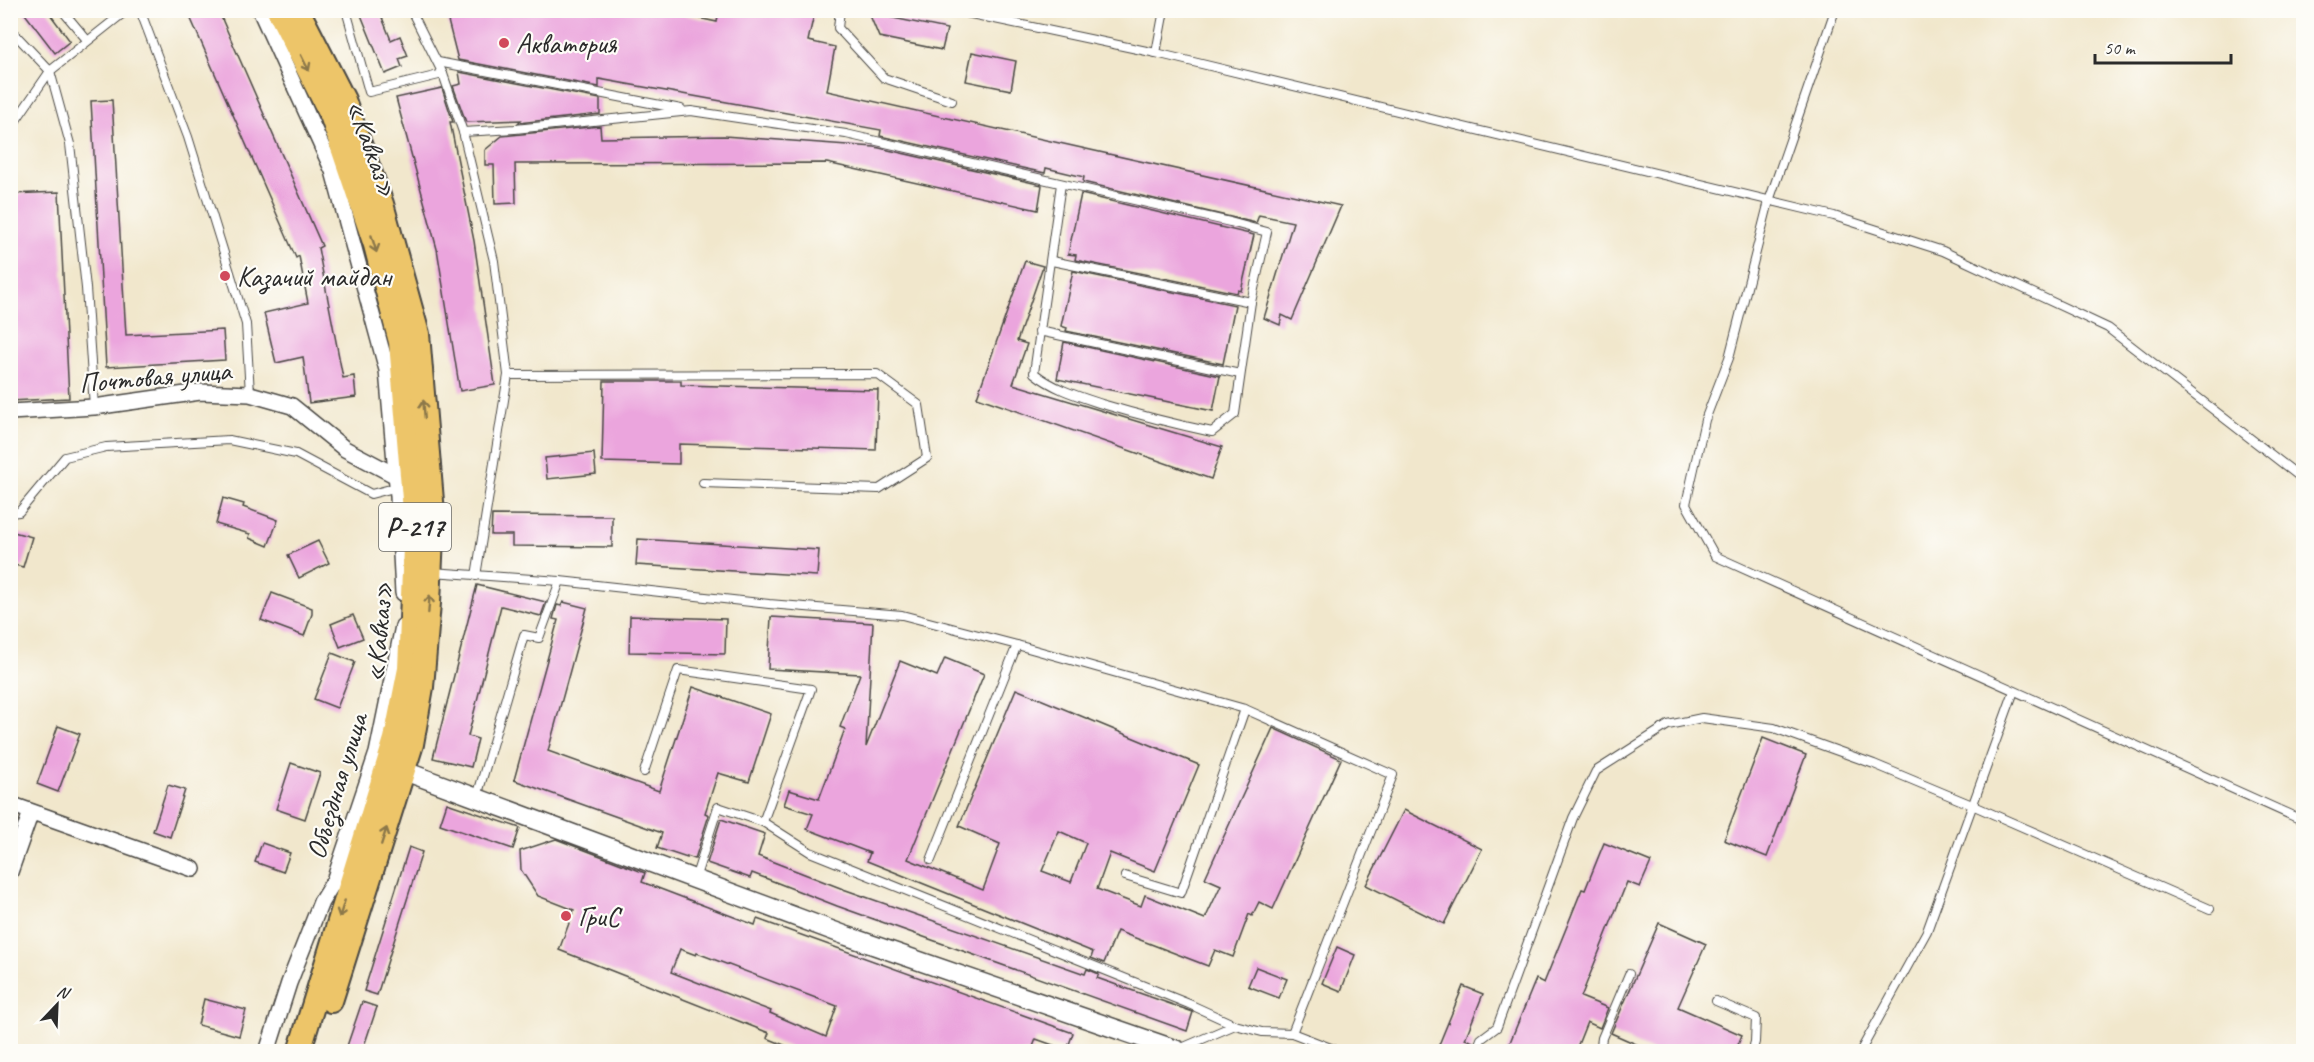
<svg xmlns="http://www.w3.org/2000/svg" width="2314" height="1062" font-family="Caveat,sans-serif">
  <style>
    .building { fill: #eba5dd; fill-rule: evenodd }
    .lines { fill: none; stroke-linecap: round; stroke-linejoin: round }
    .service-casing { stroke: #494743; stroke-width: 10 }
    .minor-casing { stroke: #494743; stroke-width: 18 }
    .tertiary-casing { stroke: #494743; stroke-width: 21 }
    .primary-casing { stroke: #494743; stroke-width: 26 }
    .service { stroke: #fff; stroke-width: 8 }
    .minor { stroke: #fff; stroke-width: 15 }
    .tertiary { stroke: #fff; stroke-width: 18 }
    .primary { stroke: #edc569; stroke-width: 22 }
    .oneway { stroke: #8c784a }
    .poi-dot { fill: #d1495b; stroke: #fdfcf7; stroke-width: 2 }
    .labels { text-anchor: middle; stroke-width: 4.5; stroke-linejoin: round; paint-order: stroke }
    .shield { fill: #fdfcf7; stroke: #6a6a68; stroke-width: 1.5 }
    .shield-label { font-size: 27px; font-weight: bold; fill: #2b2b2b }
    .poi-label { font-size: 28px; fill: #2b2b2b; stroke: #fdfcf7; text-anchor: start }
    .street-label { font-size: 28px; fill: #2b2b2b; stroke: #fdfcf7 }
  </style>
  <rect width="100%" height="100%" fill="#fdfcf7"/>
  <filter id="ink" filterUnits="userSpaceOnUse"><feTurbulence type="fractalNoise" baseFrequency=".0167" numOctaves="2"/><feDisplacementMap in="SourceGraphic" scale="12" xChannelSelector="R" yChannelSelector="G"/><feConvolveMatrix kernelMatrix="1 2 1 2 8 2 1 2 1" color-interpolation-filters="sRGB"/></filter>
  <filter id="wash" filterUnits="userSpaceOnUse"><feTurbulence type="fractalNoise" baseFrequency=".008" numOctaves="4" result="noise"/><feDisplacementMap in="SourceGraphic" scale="24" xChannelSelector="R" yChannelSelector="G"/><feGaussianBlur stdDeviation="1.35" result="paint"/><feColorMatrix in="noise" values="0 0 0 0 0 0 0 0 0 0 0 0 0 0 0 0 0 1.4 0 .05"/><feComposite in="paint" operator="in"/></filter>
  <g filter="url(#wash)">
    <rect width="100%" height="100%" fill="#f1e7cc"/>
    <g id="blocks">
      <g class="building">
        <polygon points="22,10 47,10 70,41 55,53"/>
        <polygon points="187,10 218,10 322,246 318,248 343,378 354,376 356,397 309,403 303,357 276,363 264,313 308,303 299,256 296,258"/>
        <polygon points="359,10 379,10 391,40 400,36 408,56 399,59 402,67 385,74"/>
        <polygon points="463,10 661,10 717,22 719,10 815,10 808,41 835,47 827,91 1341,206 1292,320 1282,315 1280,325 1264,318 1293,222 1259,215 1256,223 1083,182 1084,177 1046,168 1045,173 880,136 881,130 599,79 599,87 458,60 446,13 462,15"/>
        <polygon points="869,13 947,29 942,50 879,37"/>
        <polygon points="972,52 1016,61 1011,90 966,81"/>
        <polygon points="459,72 600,99 600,114 518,123 521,120 466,122 453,86 461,84"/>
        <polygon points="442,88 453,122 450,122 474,241 495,385 460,391 437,249 396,98"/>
        <polygon points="112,100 126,335 223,330 225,360 106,367 91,101"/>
        <polygon points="600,126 601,138 724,136 875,147 1042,185 1038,210 827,163 515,164 516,203 495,204 494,165 485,165 485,150 502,136"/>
        <polygon points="59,192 69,398 10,401 10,194"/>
        <polygon points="1081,194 1254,235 1241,291 1238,290 1237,293 1075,260 1076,255 1068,254"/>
        <polygon points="1025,261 1043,266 1017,341 1027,344 1013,384 1222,447 1211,479 977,397"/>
        <polygon points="1073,271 1235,305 1223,364 1066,331 1067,328 1061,326"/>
        <polygon points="1064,342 1220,376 1213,411 1057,379"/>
        <polygon points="604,381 681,381 681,385 878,390 876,450 679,444 679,464 602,462"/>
        <polygon points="594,453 596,474 547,479 545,458"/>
        <polygon points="223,498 244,504 243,507 278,520 268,546 249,538 250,534 216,524"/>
        <polygon points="492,515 612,516 612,547 512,546 512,535 491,535"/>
        <polygon points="10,531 32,537 23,567 10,564"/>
        <polygon points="638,539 819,550 817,576 636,565"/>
        <polygon points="318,541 329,563 299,578 288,555"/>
        <polygon points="477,585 546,602 541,616 501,606 468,736 478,739 471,767 433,758"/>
        <polygon points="272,593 312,608 312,614 304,636 261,620"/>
        <polygon points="563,602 587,608 548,751 659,791 693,687 771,714 749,782 718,773 705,813 709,815 695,859 687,856 687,858 657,848 662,833 514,780 558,620 553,619 557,605 561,606"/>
        <polygon points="353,615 363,638 340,647 331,624"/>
        <polygon points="630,616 726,619 725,654 629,652"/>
        <path d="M 771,617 L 873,623 L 866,747 L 900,661 L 937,676 L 945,658 L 984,674 L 908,859 L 983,890 L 1000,844 L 959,826 L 1016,689 L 1199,765 L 1155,871 L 1110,853 L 1097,889 L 1141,906 L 1145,895 L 1205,919 L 1221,885 L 1205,878 L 1273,728 L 1341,759 L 1273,909 L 1259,902 L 1252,916 L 1249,914 L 1233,957 L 1215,950 L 1208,966 L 1117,931 L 1104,963 L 1091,958 L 1093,952 L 867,861 L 870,853 L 807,829 L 813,814 L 784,805 L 789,790 L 819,799 L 845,729 L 840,727 L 860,674 L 768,669 ZM 1059,831 L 1086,843 L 1071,882 L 1042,871 Z"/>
        <polygon points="332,653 355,662 337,708 314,699"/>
        <polygon points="58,726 80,734 58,792 37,784"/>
        <polygon points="1763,738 1806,755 1767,857 1724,840"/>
        <polygon points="291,763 320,773 305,819 276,809"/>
        <polygon points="168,785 185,790 170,837 153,831"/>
        <polygon points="447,803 520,828 513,849 440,824"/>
        <polygon points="1404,810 1482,849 1444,924 1366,885"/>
        <polygon points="721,819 765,834 758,856 843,889 1085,974 1087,969 1099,974 1097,978 1193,1012 1187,1031 837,906 752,873 750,878 707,863"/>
        <path d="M 556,839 L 645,873 L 642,882 L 755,925 L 757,919 L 1073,1033 L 1067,1050 L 1036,1039 L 1031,1052 L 801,1052 L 767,1038 L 769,1033 L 559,950 L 574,910 L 538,896 L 521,870 L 520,851 ZM 680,949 L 696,955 L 697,953 L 837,1006 L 826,1037 L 770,1013 L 771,1011 L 671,972 Z"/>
        <polygon points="262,843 290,853 283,872 255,862"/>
        <polygon points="1604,843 1651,862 1640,887 1627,882 1581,997 1608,1008 1600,1028 1587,1022 1575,1052 1506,1052 1536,979 1544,983 1582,889 1585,890"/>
        <polygon points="409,847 422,852 377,995 364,991"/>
        <polygon points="1659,923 1706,944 1678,1007 1742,1035 1735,1052 1654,1052 1611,1033"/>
        <polygon points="1337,947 1355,955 1341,991 1322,983"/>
        <polygon points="1256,967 1287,979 1279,998 1248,986"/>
        <polygon points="1463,986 1483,994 1465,1039 1473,1042 1470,1052 1436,1052"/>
        <polygon points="204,999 246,1010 239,1036 198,1025"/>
        <polygon points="362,1002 377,1007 362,1052 345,1052"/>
      </g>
    </g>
  </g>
  <g filter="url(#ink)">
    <use href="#blocks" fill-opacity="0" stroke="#494743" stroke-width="1.5"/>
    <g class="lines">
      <defs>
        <g id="service">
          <polyline points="62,10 87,40"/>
          <polyline points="140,10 188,137 246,324 250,394"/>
          <polyline points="346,10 369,92 443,74 463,132 494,261 508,375"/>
          <polyline points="411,10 443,74"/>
          <polyline points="840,10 838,28 884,78 952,101"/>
          <polyline points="952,10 1156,53 1834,216 1943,251 2108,328 2304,480"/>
          <polyline points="1835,10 1769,201 1729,358 1705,420 1686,504 1715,556 2304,821"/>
          <polyline points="10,29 50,71 70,144 86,288 94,407"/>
          <polyline points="1156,53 1164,10"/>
          <polyline points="438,62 681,109"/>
          <polyline points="10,129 50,71 127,10"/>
          <path d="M 463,132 L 515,129 L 691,111 L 846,134 L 1230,222 L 1267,232 L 1251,302 L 1235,414 L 1212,432 C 1174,424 1139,415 1102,404 C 1078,396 1054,389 1034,373 L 1061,184"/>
          <polyline points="1052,261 1251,302"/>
          <polyline points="1039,331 1240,374"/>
          <polyline points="10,513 19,512 65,457 106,447 229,440 296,454 371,494 398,487"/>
          <polyline points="432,572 560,581 769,604 902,615 1017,645"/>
          <polyline points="476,576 508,375 877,374 919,405 927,458 879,489 703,483"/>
          <polyline points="1245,709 1393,775 1292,1033"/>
          <polyline points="644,772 678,670 811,689 763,822 718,807 695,879"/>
          <polyline points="477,797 524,635 539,638 560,581"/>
          <polyline points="763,822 810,852 1189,1004 1235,1025 1177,1050"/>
          <polyline points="931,860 1017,645 1245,709 1181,893 1125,876"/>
          <polyline points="1716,1001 1756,1018 1755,1042 1752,1052"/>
          <polyline points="1235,1025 1262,1032 1292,1033 1341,1052"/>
          <polyline points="1476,1052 1481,1039 1497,1027 1573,818 1596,771 1668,725 1702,718 1774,728 1874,764 1972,805 2210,909"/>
          <polyline points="1600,1052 1602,1038 1629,974"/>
          <polyline points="1860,1052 1927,931 2014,691"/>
        </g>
        <g id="minor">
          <polyline points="260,10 333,171 387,370 398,496 403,593"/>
          <polyline points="10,412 94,407 200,392 250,394 292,406 345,449 402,479"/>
          <polyline points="10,804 193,869"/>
          <polyline points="10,872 31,812"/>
          <polyline points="334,881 377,753 403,626"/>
          <polyline points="267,1052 289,983 321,902 334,881 343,879"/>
        </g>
        <polyline id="tertiary" points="391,766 847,936 1177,1050 1177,1052"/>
        <g id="primary">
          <polyline points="278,10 331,115 375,245 400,342 415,523 409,669 395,739 299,1052"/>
          <polyline points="298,10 344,100 382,204 418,334 433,513 429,603 422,687 412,744 331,1001"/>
        </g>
      </defs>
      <use href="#service" class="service-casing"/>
      <use href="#minor" class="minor-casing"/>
      <use href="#tertiary" class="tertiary-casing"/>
      <use href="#primary" class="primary-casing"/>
      <use href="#service" class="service"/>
      <use href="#minor" class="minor"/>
      <use href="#tertiary" class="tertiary"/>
      <use href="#primary" class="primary"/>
    </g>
    <defs><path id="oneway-shaft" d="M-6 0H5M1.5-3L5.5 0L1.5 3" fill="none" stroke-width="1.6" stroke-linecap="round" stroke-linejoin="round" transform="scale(1.5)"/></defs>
    <g class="oneway">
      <use href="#oneway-shaft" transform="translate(305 63) rotate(63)"/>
      <use href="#oneway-shaft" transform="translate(374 244) rotate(73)"/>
      <use href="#oneway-shaft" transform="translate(424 409) rotate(-95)"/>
      <use href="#oneway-shaft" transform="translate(429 604) rotate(-86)"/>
      <use href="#oneway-shaft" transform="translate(384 836) rotate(-72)"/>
      <use href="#oneway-shaft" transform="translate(342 909) rotate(108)"/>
    </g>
  </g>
  <g class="poi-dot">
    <circle cx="504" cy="43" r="6"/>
    <circle cx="225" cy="276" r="6"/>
    <circle cx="566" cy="916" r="6"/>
  </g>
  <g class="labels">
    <rect class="shield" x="379" y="503" width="72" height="48" rx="4.5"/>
    <g class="shield-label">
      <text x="415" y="536">Р-217</text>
    </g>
    <g class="poi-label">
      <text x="516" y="53">Акватория</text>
      <text x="237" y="286">Казачий майдан</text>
      <text x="578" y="926">ГриС</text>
    </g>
    <g class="street-label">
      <text transform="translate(373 148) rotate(70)" y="10">«Кавказ»</text>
      <text transform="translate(155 376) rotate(-5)" y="10">Почтовая улица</text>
      <text transform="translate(378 632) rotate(-85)" y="10">«Кавказ»</text>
      <text transform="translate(336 786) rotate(-73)" y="10">Объездная улица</text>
    </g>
  </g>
  <rect width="2314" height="1062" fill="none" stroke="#fdfcf7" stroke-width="36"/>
  <g transform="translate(57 1005) rotate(23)" stroke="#fdfcf7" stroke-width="4.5" paint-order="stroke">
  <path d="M0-4.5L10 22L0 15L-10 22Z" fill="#2b2b2b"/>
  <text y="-9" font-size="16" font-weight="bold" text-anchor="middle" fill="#2b2b2b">N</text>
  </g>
  <path d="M2095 54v9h136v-9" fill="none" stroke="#2b2b2b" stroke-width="3"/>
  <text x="2104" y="54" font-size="18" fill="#2b2b2b" stroke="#fdfcf7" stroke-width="4.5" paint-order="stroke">50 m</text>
</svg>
